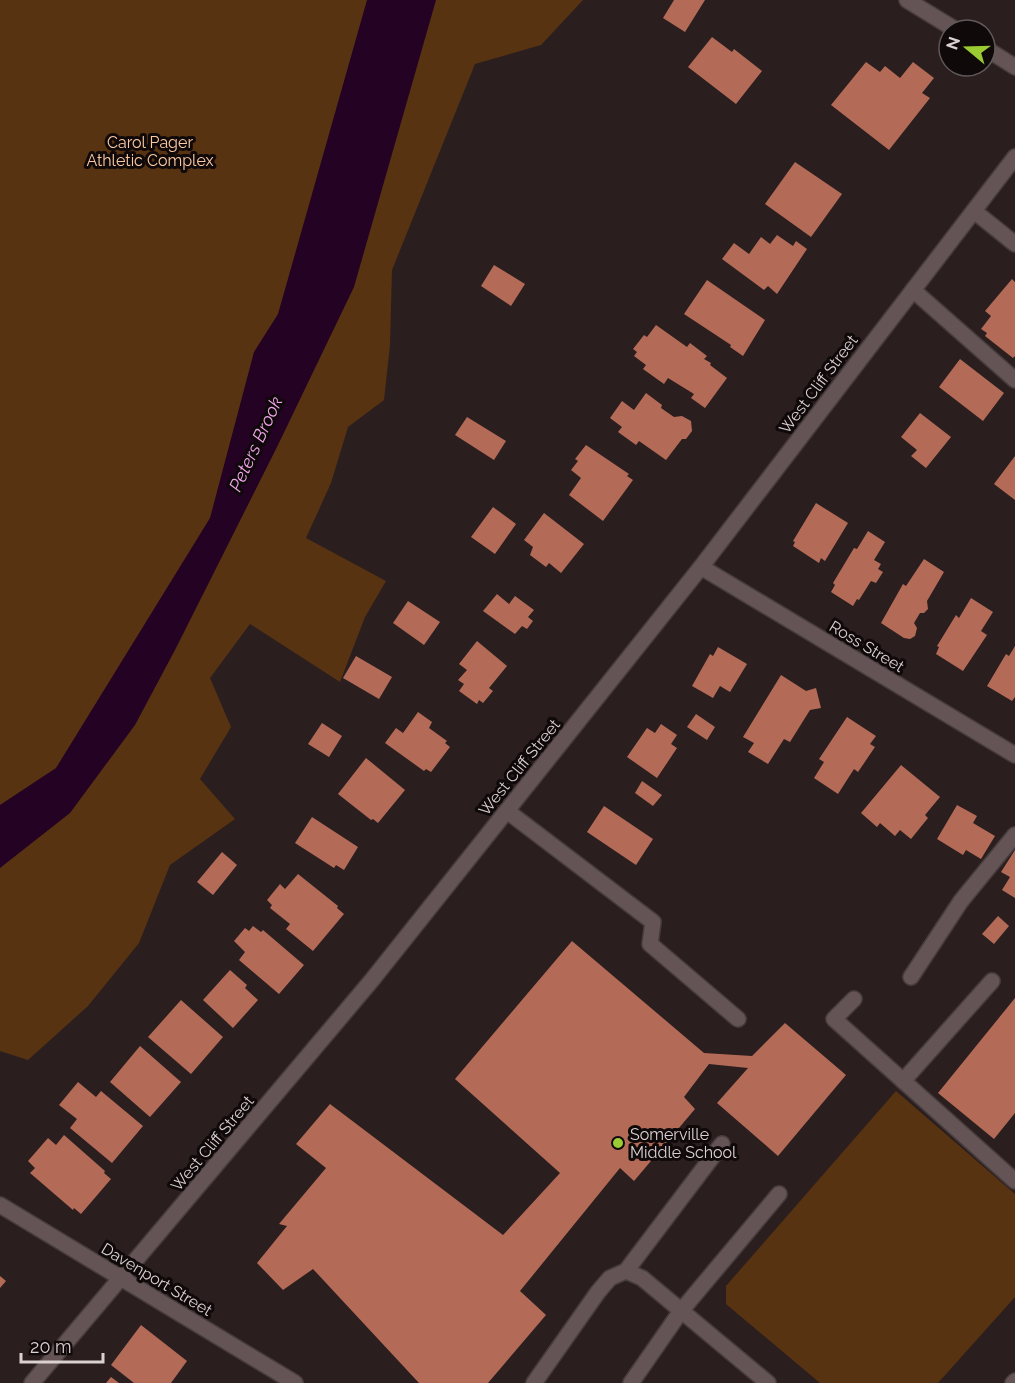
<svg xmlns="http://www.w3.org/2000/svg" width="1015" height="1383" font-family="Raleway,sans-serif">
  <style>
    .green { fill: #583311 }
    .water { fill: #240223 }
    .building { fill: #b36b57 }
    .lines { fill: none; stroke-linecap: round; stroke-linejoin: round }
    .lane-casing { stroke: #473c3d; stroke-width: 18 }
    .street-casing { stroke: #473c3d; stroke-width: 18 }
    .secondary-casing { stroke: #473c3d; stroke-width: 18 }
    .lane { stroke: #645455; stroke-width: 15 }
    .street { stroke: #645455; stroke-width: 15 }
    .secondary { stroke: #645455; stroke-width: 15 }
    .poi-dot { fill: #9bcb33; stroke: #0f090a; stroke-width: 2 }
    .labels { text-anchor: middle; stroke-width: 6; stroke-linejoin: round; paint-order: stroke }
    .park-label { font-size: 16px; fill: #fccaa3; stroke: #0f090a }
    .street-label { font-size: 16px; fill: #dbd1d2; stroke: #0f090a }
    .poi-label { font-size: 16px; fill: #dbd1d2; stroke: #0f090a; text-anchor: start }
    .water-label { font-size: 18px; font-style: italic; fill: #f1a5ec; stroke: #0f090a }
  </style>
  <rect width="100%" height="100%" fill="#2b1e1f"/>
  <g class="green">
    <polygon points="0,0 583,0 541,45 475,64 392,270 390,345 384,400 348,427 331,483 306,538 386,581 365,617 340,682 250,624 210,678 231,727 200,779 235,819 170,865 139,943 88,1006 28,1060 0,1051"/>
    <polygon points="896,1091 1015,1194 1015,1297 938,1383 820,1383 726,1304 726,1286"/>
  </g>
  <polygon class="water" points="367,0 436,0 354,287 277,447 175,650 135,725 70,813 0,868 0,805 56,768 210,518 254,352 278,314"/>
  <g class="building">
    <polygon points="674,0 705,0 685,32 663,18"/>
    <polygon points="712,37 732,52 734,49 762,71 736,104 688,67"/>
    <polygon points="866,62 880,72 885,66 900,78 913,62 934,78 922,93 930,98 889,150 831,105"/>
    <polygon points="795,162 842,194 811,237 765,204"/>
    <polygon points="777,235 793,246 796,241 807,249 777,294 768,286 764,290 722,259 734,243 749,254 761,237 770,244"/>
    <polygon points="494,265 525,284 511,306 481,286"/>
    <polygon points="1012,279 1015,282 1015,356 1013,358 985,336 987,333 981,329 991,316 985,311"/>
    <polygon points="707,280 765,320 743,356 730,347 731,345 684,314"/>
    <polygon points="656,325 687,347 690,343 707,356 704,359 711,363 710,365 727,378 705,408 691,398 694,394 668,378 664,384 643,369 646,365 634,356 637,352 633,349 644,335 647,337"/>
    <polygon points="960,359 1004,393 983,421 939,387"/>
    <polygon points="646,393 662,405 661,408 674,417 682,416 691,421 692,431 686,439 682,439 666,460 639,441 636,445 618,432 622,427 610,418 622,401 634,410"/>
    <polygon points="920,413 951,437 926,468 911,456 917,450 901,437"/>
    <polygon points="467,417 506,441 494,460 455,435"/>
    <polygon points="586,445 629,474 627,476 633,480 603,521 569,495 581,478 571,470 578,461 575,459"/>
    <polygon points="1015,456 1015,500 994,484"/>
    <polygon points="816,503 848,523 825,561 821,558 819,563 793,546 795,542 793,541"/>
    <polygon points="493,507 516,524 495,554 471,537"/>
    <polygon points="544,513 584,544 561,573 549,563 546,567 530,555 533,547 524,540"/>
    <polygon points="868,531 885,542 874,560 881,564 878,569 883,572 876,583 871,581 859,600 857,599 853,606 831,592 835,585 833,583 854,548 857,549"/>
    <polygon points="924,559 944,572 927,601 928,609 924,613 920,613 914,623 917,628 915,636 910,639 904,638 881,623 903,584 906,586"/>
    <polygon points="497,594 509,604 515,596 534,610 528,617 533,621 527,629 522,626 515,634 483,611"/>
    <polygon points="971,598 993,612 981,631 987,635 963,671 936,654 939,647 937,646 956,615 959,618"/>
    <polygon points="408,601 440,622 424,645 393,623"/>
    <polygon points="477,641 507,666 489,688 493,691 483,703 479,700 477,704 459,691 464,684 458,680 467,670 459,664"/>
    <polygon points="1015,646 1015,697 1012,701 987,686 1006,654 1009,656"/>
    <polygon points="718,647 747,664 730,692 720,686 713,698 692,686 710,654 713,656"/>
    <polygon points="356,656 392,677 379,699 343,678"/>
    <polygon points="781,675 806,691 816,688 821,708 810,710 790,742 784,739 768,764 748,752 754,743 743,737"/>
    <polygon points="418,712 432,722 429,728 447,741 445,743 450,747 431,772 426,769 424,771 385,743 396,728 403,733"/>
    <polygon points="696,714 715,727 707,740 687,727"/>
    <polygon points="847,717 876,736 870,744 875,747 858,772 854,769 838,794 814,778 824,762 819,759"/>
    <polygon points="322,723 342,736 329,757 308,744"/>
    <polygon points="661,724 677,735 671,744 677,748 657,778 627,757 647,728 655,733"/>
    <polygon points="366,758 405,790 378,823 373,819 371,820 338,794"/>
    <polygon points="901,765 940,797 925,815 928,818 911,839 900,830 895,836 880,823 877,827 861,813"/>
    <polygon points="642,781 662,795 653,806 635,793"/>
    <polygon points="957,805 977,816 973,823 995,836 981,859 966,850 963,855 937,839"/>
    <polygon points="604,806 653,839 636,865 587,832"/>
    <polygon points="312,817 358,847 344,870 336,865 334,868 295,843"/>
    <polygon points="1015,850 1015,898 1002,890 1010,877 1001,872"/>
    <polygon points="222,852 237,865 213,895 197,882"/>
    <polygon points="298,874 338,906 337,908 344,914 313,951 286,929 290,924 270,908 272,905 267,900 280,884 285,889"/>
    <polygon points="998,916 1009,926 994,944 982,934"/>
    <polygon points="253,926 261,932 263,930 304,965 279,994 239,960 245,952 234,941 245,928 249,931"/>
    <polygon points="572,941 704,1053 752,1056 785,1023 846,1075 778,1156 717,1103 748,1068 709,1064 684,1097 695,1109 634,1181 620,1168 520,1291 546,1315 488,1383 419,1383 313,1269 283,1290 257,1263 287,1226 279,1224 326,1168 296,1144 330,1104 503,1235 560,1173 455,1079"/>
    <polygon points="230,970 247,985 245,988 258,1000 233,1028 203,1000"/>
    <polygon points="1015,998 1015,1113 994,1139 938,1093"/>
    <polygon points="181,1000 223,1037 191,1074 148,1037"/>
    <polygon points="140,1046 181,1082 150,1117 110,1082"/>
    <polygon points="78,1082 96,1097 101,1091 143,1126 112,1163 70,1128 77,1119 59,1105"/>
    <polygon points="64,1135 105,1171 104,1173 111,1179 81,1214 74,1208 73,1210 30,1173 35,1168 28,1161 48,1138 56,1145"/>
    <polygon points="0,1276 6,1281 0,1288"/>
    <polygon points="141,1325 187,1361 171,1383 134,1383 111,1365"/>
    <polygon points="111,1377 119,1383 106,1383"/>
  </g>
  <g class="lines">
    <defs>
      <g id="lane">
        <polyline points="974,211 1015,244"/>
        <polyline points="913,290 1015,380"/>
        <polyline points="507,811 653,922 650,944 738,1019"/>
        <polyline points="911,977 961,901 1015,835"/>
        <polyline points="854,999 834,1019 1015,1181"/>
        <polyline points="903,1081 992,981"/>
        <polyline points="626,1271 642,1278 768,1383"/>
        <polyline points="534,1383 598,1292 610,1278 626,1271 722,1144"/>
        <polyline points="631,1383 681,1311 779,1194"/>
      </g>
      <g id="street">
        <polyline points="701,567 1015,755"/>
        <polyline points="0,1205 295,1383"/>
        <polyline points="32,1383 372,980 701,567 1015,157"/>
        <polyline points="1013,1383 1015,1381"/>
      </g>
      <g id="secondary">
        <polyline points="907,0 956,30"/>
        <polyline points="985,48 1015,67"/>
      </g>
    </defs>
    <use href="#lane" class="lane-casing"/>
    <use href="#street" class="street-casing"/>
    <use href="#secondary" class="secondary-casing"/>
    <use href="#lane" class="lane"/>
    <use href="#street" class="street"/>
    <use href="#secondary" class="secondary"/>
  </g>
  <circle class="poi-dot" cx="618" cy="1143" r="6"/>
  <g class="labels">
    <g class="park-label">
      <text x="150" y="148">Carol Pager<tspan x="150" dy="18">Athletic Complex</tspan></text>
    </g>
    <g class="street-label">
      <text transform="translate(818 384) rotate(-53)" y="6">West Cliff Street</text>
      <text transform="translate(867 646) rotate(31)" y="6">Ross Street</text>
      <text transform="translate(519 767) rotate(-51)" y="6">West Cliff Street</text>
      <text transform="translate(212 1143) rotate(-50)" y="6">West Cliff Street</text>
      <text transform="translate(157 1279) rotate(31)" y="6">Davenport Street</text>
    </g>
    <g class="poi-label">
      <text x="630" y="1140">Somerville<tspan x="630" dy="18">Middle School</tspan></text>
    </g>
    <g class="water-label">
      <text transform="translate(256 444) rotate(-65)" y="6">Peters Brook</text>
    </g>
  </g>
  <g transform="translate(967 48) rotate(289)"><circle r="28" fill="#0f090a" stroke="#61595a" stroke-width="1.5"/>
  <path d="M0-4.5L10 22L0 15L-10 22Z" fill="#9bcb33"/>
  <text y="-9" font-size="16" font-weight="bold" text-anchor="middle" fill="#dbd1d2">N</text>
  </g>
  <path d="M21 1353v9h82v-9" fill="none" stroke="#dbd1d2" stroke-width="3"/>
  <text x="30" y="1353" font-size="18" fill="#dbd1d2" stroke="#0f090a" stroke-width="4.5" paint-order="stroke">20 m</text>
</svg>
